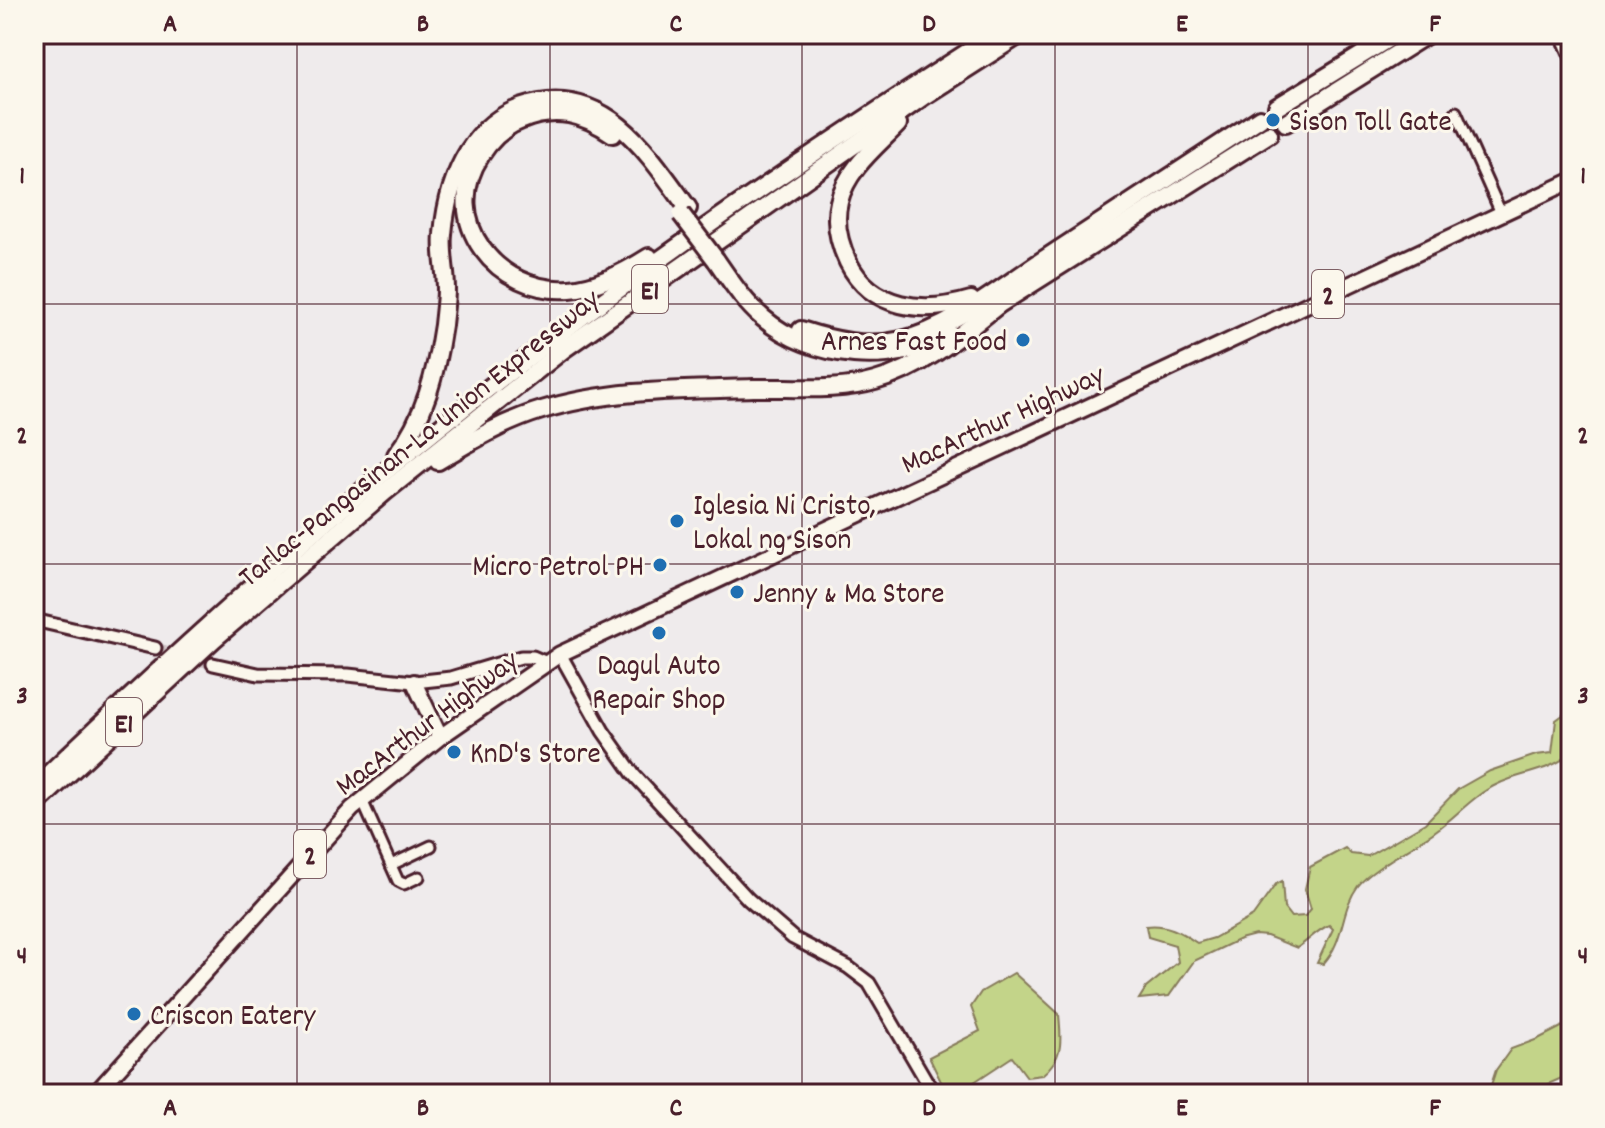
<svg xmlns="http://www.w3.org/2000/svg" width="1605" height="1128" font-family="Dekko,sans-serif">
  <style>
    .green { fill: #c3d489; stroke: #867a5a; stroke-width: 2 }
    .lines { fill: none; stroke-linecap: round; stroke-linejoin: round }
    .tertiary-tunnel { stroke: #cec2c5; stroke-width: 11; stroke-dasharray: 11 5.5; stroke-linecap: butt }
    .minor-casing { stroke: #4a1f2b; stroke-width: 15 }
    .tertiary-casing { stroke: #4a1f2b; stroke-width: 17 }
    .trunk-casing { stroke: #4a1f2b; stroke-width: 20 }
    .motorway-casing { stroke: #4a1f2b; stroke-width: 22 }
    .minor { stroke: #fbf7ec; stroke-width: 9 }
    .tertiary { stroke: #fbf7ec; stroke-width: 11 }
    .trunk { stroke: #fbf7ec; stroke-width: 14 }
    .motorway { stroke: #fbf7ec; stroke-width: 16 }
    .motorway-bridge-casing { stroke: #4a1f2b; stroke-width: 22; stroke-linecap: butt }
    .motorway-bridge { stroke: #fbf7ec; stroke-width: 16 }
    .grid { fill: none; stroke: #4a1f2b; stroke-width: 2; stroke-opacity: 0.55 }
    .poi-dot { fill: #1f6fb2; stroke: #fbf7ec; stroke-width: 3 }
    .labels { text-anchor: middle; stroke-width: 6; stroke-linejoin: round; paint-order: stroke }
    .shield { fill: #fbf7ec; stroke: #7f6065; stroke-width: 2 }
    .shield-label { font-size: 28px; font-weight: bold; fill: #4a1f2b }
    .poi-label { font-size: 30px; fill: #4a1f2b; stroke: #fbf7ec; text-anchor: start }
    .street-label { font-size: 30px; fill: #4a1f2b; stroke: #fbf7ec }
    .neatline { fill: none; stroke: #4a1f2b; stroke-width: 3 }
    .grid-label { font-size: 26px; text-anchor: middle; font-weight: bold; fill: #4a1f2b }
  </style>
  <rect width="100%" height="100%" fill="#efebec"/>
  <filter id="ink" filterUnits="userSpaceOnUse"><feTurbulence type="fractalNoise" baseFrequency=".0125" numOctaves="2"/><feDisplacementMap in="SourceGraphic" scale="16" xChannelSelector="R" yChannelSelector="G"/><feConvolveMatrix kernelMatrix="1 2 1 2 8 2 1 2 1" color-interpolation-filters="sRGB"/></filter>
  <g filter="url(#ink)">
    <g class="green">
      <path d="M 1571,709 L 1571,753 C 1550,772 1522,772 1498,784 C 1473,795 1456,817 1434,832 C 1414,847 1372,868 1358,886 C 1340,910 1345,941 1323,964 L 1317,963 L 1333,929 L 1329,925 C 1316,931 1309,940 1297,948 L 1267,936 L 1255,935 L 1240,939 L 1194,961 L 1169,996 L 1139,999 L 1146,988 L 1178,962 L 1175,945 L 1148,937 L 1146,926 C 1166,923 1181,932 1197,943 L 1214,938 L 1253,916 L 1276,884 L 1282,881 L 1284,908 L 1291,917 L 1305,916 L 1311,909 L 1305,889 L 1310,867 L 1345,848 L 1351,854 L 1368,856 L 1425,823 L 1458,789 L 1490,771 L 1536,755 L 1552,753 L 1556,720 Z"/>
      <path d="M 1014,973 L 1059,1014 C 1061,1040 1065,1056 1042,1075 L 1027,1077 L 1012,1057 L 956,1094 L 947,1094 L 929,1057 L 980,1031 L 971,1007 L 981,992 Z"/>
      <polygon points="1571,1022 1571,1074 1548,1084 1542,1094 1488,1094 1496,1070 1511,1049 1538,1039"/>
    </g>
    <g class="lines">
      <polyline class="tertiary-tunnel" points="155,648 213,664"/>
      <defs>
        <g id="minor">
          <polyline points="1560,34 1571,58"/>
          <polyline points="1456,112 1501,213"/>
          <polyline points="362,800 398,881 404,884 419,877"/>
          <polyline points="391,865 431,846"/>
        </g>
        <g id="tertiary">
          <polyline points="34,620 155,648"/>
          <polyline points="560,654 603,731 634,775 748,899 793,938 848,967 869,983 934,1094"/>
          <polyline points="213,664 258,674 348,675 414,682 451,678 521,657 533,657 547,663"/>
        </g>
        <g id="trunk">
          <polyline points="414,682 440,737"/>
          <polyline points="95,1094 352,809 440,737 560,654 1571,181"/>
        </g>
        <g id="motorway">
          <polyline points="1277,107 1396,34"/>
          <polyline points="1286,123 1428,34"/>
          <path d="M 898,124 C 877,146 846,170 839,202 C 834,222 839,243 848,262 C 872,310 924,314 971,300"/>
          <path d="M 613,134 C 584,114 556,106 522,120 C 503,127 491,139 481,155 C 438,220 497,295 570,289 C 597,287 627,271 649,257"/>
          <path d="M 716,260 C 730,280 744,302 763,318 C 812,360 894,367 950,334"/>
          <polyline points="990,310 1269,134"/>
          <path d="M 801,330 C 835,341 867,348 902,340 C 950,329 999,289 1040,262 C 1113,214 1187,166 1260,118"/>
          <path d="M 396,455 C 425,418 436,372 443,325 C 444,314 446,301 446,289 C 446,271 441,252 443,234 C 448,176 474,114 539,103 C 611,91 651,158 688,208"/>
          <path d="M 438,461 C 471,441 505,421 542,410 C 610,389 683,390 753,388 C 792,387 837,392 875,381 C 923,368 961,335 998,305"/>
          <path d="M 34,788 C 200,629 371,476 555,337 C 697,229 846,130 996,34"/>
          <polyline points="34,806 214,639 385,492 564,349 924,96 1021,34"/>
        </g>
      </defs>
      <use href="#minor" class="minor-casing"/>
      <use href="#tertiary" class="tertiary-casing"/>
      <use href="#trunk" class="trunk-casing"/>
      <use href="#motorway" class="motorway-casing"/>
      <use href="#minor" class="minor"/>
      <use href="#tertiary" class="tertiary"/>
      <use href="#trunk" class="trunk"/>
      <use href="#motorway" class="motorway"/>
      <defs>
        <polyline id="motorway-bridge" points="681,214 716,260"/>
      </defs>
      <use href="#motorway-bridge" class="motorway-bridge-casing"/>
      <use href="#motorway-bridge" class="motorway-bridge"/>
    </g>
  </g>
  <path class="grid" d="M 297,34 L 297,1094M 550,34 L 550,1094M 802,34 L 802,1094M 1055,34 L 1055,1094M 1308,34 L 1308,1094M 34,304 L 1571,304M 34,564 L 1571,564M 34,824 L 1571,824"/>
  <g class="poi-dot">
    <circle cx="1273" cy="120" r="8"/>
    <circle cx="1023" cy="340" r="8"/>
    <circle cx="677" cy="521" r="8"/>
    <circle cx="660" cy="565" r="8"/>
    <circle cx="737" cy="592" r="8"/>
    <circle cx="659" cy="633" r="8"/>
    <circle cx="454" cy="752" r="8"/>
    <circle cx="134" cy="1014" r="8"/>
  </g>
  <g class="labels">
    <g class="shield">
      <rect x="632" y="265" width="36" height="48" rx="6"/>
      <rect x="1312" y="270" width="32" height="48" rx="6"/>
      <rect x="106" y="698" width="36" height="48" rx="6"/>
      <rect x="294" y="830" width="32" height="48" rx="6"/>
    </g>
    <g class="shield-label">
      <text x="650" y="299">E1</text>
      <text x="1328" y="304">2</text>
      <text x="124" y="732">E1</text>
      <text x="310" y="864">2</text>
    </g>
    <g class="poi-label">
      <text x="1289" y="130">Sison Toll Gate</text>
      <text x="1007" y="350" text-anchor="end">Arnes Fast Food</text>
      <text x="693" y="514">Iglesia Ni Cristo,<tspan x="693" dy="34">Lokal ng Sison</tspan></text>
      <text x="644" y="575" text-anchor="end">Micro Petrol PH</text>
      <text x="753" y="602">Jenny &amp; Ma Store</text>
      <text x="659" y="674" text-anchor="middle">Dagul Auto<tspan x="659" dy="34">Repair Shop</tspan></text>
      <text x="470" y="762">KnD's Store</text>
      <text x="150" y="1024">Criscon Eatery</text>
    </g>
    <g class="street-label">
      <text transform="translate(1002 418) rotate(-25)" y="10">MacArthur Highway</text>
      <text transform="translate(418 437) rotate(-39)" y="10">Tarlac-Pangasinan-La Union Expressway</text>
      <text transform="translate(426 722) rotate(-37)" y="10">MacArthur Highway</text>
    </g>
  </g>
  <rect width="1605" height="1128" fill="none" stroke="#fbf7ec" stroke-width="88"/>
  <rect x="44" y="44" width="1517" height="1040" class="neatline"/>
  <g class="grid-label">
    <text x="170" y="31">A</text>
    <text x="423" y="31">B</text>
    <text x="676" y="31">C</text>
    <text x="929" y="31">D</text>
    <text x="1182" y="31">E</text>
    <text x="1435" y="31">F</text>
    <text x="22" y="183">1</text>
    <text x="1583" y="183">1</text>
    <text x="22" y="443">2</text>
    <text x="1583" y="443">2</text>
    <text x="22" y="703">3</text>
    <text x="1583" y="703">3</text>
    <text x="22" y="963">4</text>
    <text x="1583" y="963">4</text>
    <text x="170" y="1115">A</text>
    <text x="423" y="1115">B</text>
    <text x="676" y="1115">C</text>
    <text x="929" y="1115">D</text>
    <text x="1182" y="1115">E</text>
    <text x="1435" y="1115">F</text>
  </g>
</svg>
